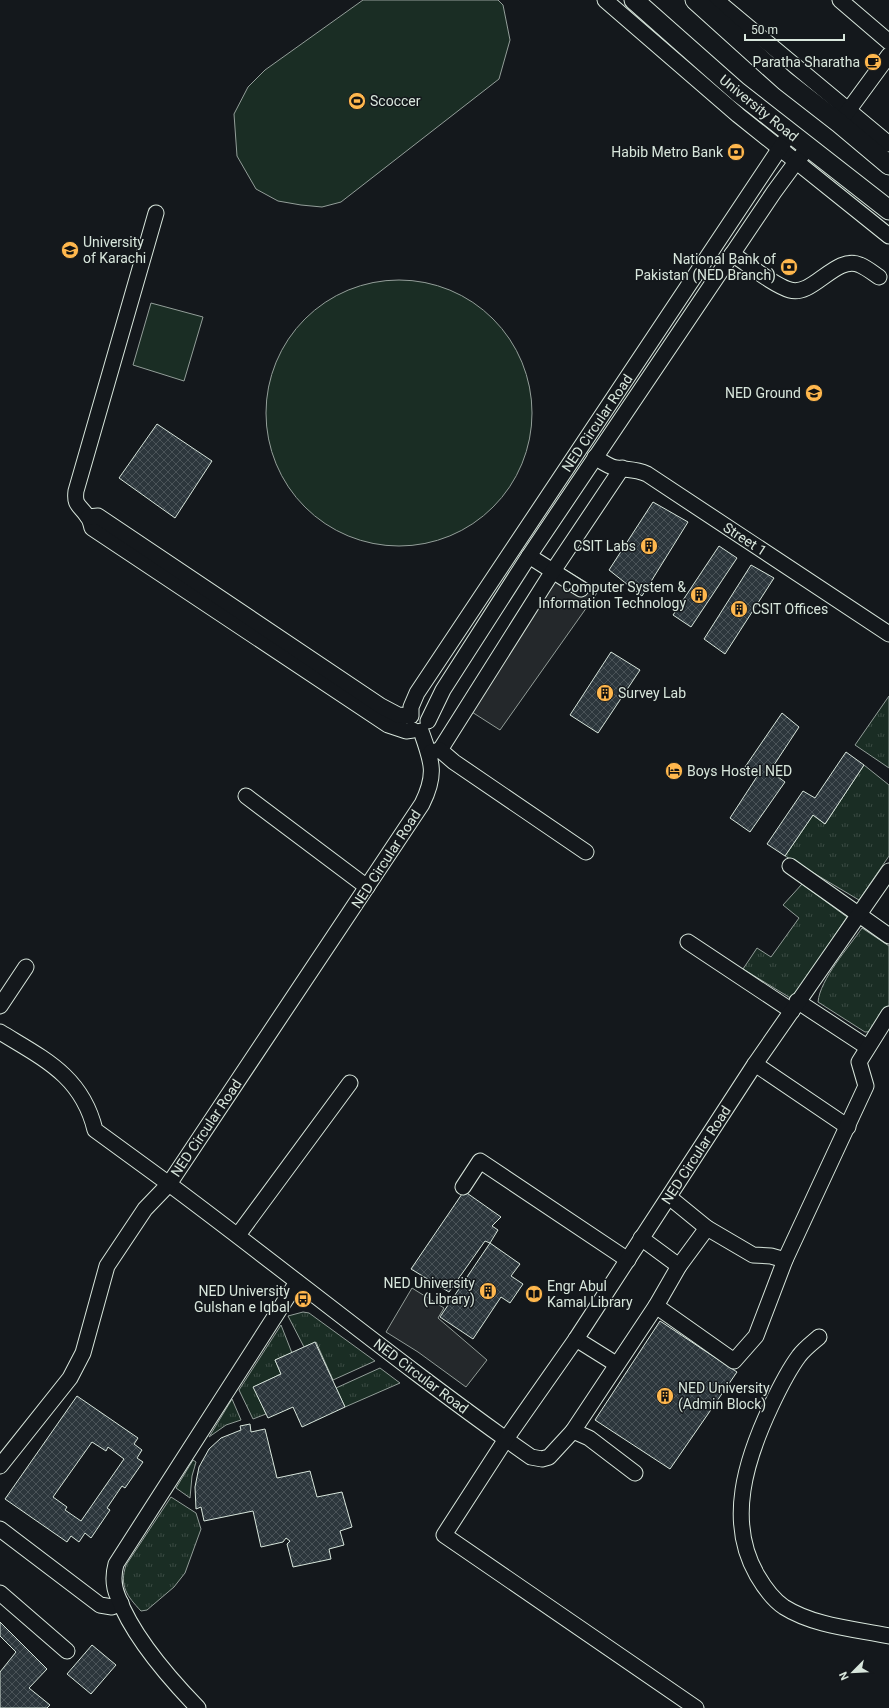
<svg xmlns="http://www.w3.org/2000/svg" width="889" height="1708" font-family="Roboto,sans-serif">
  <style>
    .grass { fill: url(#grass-tufts); stroke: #939e99 }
    .pitch { fill: #1a2d24; stroke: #939e99 }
    .parking { fill: #24282b; stroke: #939e99 }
    .building { fill: url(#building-cross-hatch); stroke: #d8e6dc; fill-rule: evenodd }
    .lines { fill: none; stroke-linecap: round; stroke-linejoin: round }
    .minor-casing { stroke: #d8e6dc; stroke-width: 17 }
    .major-casing { stroke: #d8e6dc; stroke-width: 21 }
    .minor { stroke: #14181c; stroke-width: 15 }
    .major { stroke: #14181c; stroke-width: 19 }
    .labels { text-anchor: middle; stroke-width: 3; stroke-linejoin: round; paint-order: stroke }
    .poi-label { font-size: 14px; fill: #d8e6dc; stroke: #14181c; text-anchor: end }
    .street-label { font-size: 14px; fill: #d8e6dc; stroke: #14181c }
  </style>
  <defs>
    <pattern id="grass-tufts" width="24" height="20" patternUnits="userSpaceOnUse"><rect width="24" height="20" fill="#1a2d24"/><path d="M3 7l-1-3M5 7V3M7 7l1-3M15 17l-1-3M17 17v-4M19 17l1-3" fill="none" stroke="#3b4b43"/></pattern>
    <pattern id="building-cross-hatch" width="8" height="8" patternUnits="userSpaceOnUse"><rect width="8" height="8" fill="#2c363c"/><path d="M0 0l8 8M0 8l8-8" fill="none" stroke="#4a5358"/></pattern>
  </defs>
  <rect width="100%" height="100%" fill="#14181c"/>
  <g class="grass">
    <polygon points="889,696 889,768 855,745"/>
    <polygon points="864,765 889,785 889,856 859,900 785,856 813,815 825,824"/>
    <polygon points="802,884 847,917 792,999 743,969 757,948 771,957 799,918 783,905"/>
    <path d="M 862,928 L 889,946 L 889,1016 L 879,1031 L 865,1032 L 818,1002 C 820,979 849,947 862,928 Z"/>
    <polygon points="303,1312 309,1313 375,1361 333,1380 316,1342 304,1347 288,1316"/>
    <polygon points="281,1325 292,1353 275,1360 281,1374 254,1387 266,1414 253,1419 239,1390"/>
    <polygon points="380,1368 400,1383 345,1407 336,1388"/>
    <polygon points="232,1399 241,1420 226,1425 209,1437"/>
    <polygon points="193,1460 196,1462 192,1476 190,1498 176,1488"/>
    <path d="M 171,1497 L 196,1513 L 201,1529 L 185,1573 L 174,1587 L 147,1610 L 141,1611 C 127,1596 119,1586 126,1565 Z"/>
  </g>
  <g class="pitch">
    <polygon points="363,0 498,0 503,5 510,40 499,79 341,202 322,207 301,205 278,201 256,189 237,156 234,114 248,87 265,70"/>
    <circle cx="399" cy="413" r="133"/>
    <polygon points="151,303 203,317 184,381 133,365"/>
  </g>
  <g class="parking">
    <polygon points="551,561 599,590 500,730 461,705"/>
    <polygon points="412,1288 444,1308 438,1318 487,1360 466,1387 418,1352 386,1332"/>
  </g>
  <g class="building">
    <polygon points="157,424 212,461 175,518 119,478"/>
    <polygon points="653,502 688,522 642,596 609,570"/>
    <polygon points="719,546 737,558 691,627 673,615"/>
    <polygon points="751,565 774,578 725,654 704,639"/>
    <polygon points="611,652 640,670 598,733 570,715"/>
    <polygon points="782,713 799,727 770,771 785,782 750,832 730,818 758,775 745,767"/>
    <polygon points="846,752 864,765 825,824 813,815 785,856 767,844 803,791 815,798"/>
    <polygon points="464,1191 501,1217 492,1226 498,1230 490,1243 485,1241 449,1292 411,1269"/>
    <polygon points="490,1243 520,1264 511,1276 523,1284 510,1303 501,1297 473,1339 440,1317"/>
    <polygon points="660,1321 737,1372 670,1469 595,1420"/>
    <polygon points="315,1342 345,1407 302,1427 293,1407 268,1418 253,1387 281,1374 275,1360"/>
    <path d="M 77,1396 L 138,1438 L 134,1444 L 142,1450 L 137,1458 L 143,1462 L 125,1488 L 122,1486 L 107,1508 L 110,1510 L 91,1538 L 85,1533 L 79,1542 L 71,1536 L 67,1542 L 5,1499 ZM 92,1442 L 106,1451 L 108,1447 L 124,1459 L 81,1521 L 65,1510 L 67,1507 L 53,1497 Z"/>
    <polygon points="250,1424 251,1432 265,1429 277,1478 310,1471 317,1497 342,1492 352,1527 340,1531 344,1545 329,1549 331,1559 293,1567 287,1544 290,1541 286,1538 283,1542 261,1547 253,1511 204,1521 201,1507 196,1509 195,1487 199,1467 209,1449 221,1438 241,1430 240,1426"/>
    <polygon points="0,1622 47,1669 29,1688 50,1705 47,1708 0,1708 0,1672 16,1652 0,1636"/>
    <polygon points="92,1645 116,1665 91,1694 67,1674"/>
  </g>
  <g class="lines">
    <defs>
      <g id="minor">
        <polyline points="605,0 738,115 889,236"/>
        <polyline points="716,0 889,144"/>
        <polyline points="840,0 889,42"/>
        <polyline points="842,119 889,55"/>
        <path d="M 156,213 L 76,491 C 74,506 80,505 87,516 C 90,519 91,524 92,528 L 388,725 L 406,731 L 413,730"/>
        <path d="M 732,254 C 748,264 773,285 790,290 C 813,297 836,254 860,265 C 867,268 873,273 879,277"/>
        <path d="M 595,457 C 601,461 609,467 616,468 C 628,470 636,469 647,474 L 889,634"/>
        <polyline points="88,517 98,516 381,706 398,715 411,716 411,707 417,693 790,133"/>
        <polyline points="529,556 581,589"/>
        <polyline points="428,721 443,690 529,556 774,192 796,162 809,147"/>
        <path d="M 421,731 C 432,762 437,774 422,804 L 169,1184 C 290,1274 407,1370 531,1457 L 542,1459 L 549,1457 L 573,1431 L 589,1438 L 635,1473"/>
        <polyline points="440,750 553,571 622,468"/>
        <polyline points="431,752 440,750 454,762 586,852"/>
        <polyline points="246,796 367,887"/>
        <polyline points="790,866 889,936"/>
        <polyline points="688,942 792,1011"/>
        <polyline points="797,1001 867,1047"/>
        <polyline points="0,1006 26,967"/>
        <path d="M 0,1032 C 44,1059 82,1076 95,1130 L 169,1184 L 145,1209 L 107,1266 L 83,1353 L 70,1378 L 0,1466"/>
        <polyline points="755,1064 848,1127"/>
        <polyline points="463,1187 480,1161 628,1260"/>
        <polyline points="669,1197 707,1228 753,1255 771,1256 785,1260"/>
        <polyline points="238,1235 350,1083"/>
        <polyline points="641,1238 679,1266"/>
        <polyline points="656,1306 734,1361 756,1336 785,1260 866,1086 859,1062 889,1014"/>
        <path d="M 819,1337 C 812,1343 804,1349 799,1356 C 787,1372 779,1389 771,1406 C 746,1459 726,1521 757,1575 C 764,1587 772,1599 784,1607 C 814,1626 855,1629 889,1636"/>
        <polyline points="576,1339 616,1364"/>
        <polyline points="573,1431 656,1306 679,1266 707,1228"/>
        <polyline points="0,1529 100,1605 112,1607 121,1603"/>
        <polyline points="0,1593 67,1651"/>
        <path d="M 198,1708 C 170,1679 132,1635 118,1597 C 113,1586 113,1575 116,1564 L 297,1282"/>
        <polyline points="696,1708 444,1535 506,1439 576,1339 755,1064 889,871"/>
      </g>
      <g id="major">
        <polyline points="634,0 738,92 889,210"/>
        <polyline points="695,0 785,81 839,123 889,165"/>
      </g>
    </defs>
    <use href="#minor" class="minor-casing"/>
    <use href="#major" class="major-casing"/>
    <use href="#minor" class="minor"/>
    <use href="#major" class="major"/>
  </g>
  <defs>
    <symbol id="cafe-disc" viewBox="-11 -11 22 22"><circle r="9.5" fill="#ffb74d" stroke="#14181c"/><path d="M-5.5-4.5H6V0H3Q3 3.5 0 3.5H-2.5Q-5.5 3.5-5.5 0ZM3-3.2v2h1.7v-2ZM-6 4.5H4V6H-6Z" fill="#111"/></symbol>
    <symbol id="stadium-disc" viewBox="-11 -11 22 22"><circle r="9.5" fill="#ffb74d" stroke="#14181c"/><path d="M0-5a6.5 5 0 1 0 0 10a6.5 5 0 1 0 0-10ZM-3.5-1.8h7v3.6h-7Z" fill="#111"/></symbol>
    <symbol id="bank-disc" viewBox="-11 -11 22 22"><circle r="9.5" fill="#ffb74d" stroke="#14181c"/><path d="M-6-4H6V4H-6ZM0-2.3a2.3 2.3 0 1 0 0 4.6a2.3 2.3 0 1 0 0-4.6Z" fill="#111"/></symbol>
    <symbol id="university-disc" viewBox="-11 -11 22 22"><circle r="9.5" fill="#ffb74d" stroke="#14181c"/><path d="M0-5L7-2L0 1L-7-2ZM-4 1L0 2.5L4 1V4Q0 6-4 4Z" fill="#111"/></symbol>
    <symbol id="building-disc" viewBox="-11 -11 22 22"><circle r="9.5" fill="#ffb74d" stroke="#14181c"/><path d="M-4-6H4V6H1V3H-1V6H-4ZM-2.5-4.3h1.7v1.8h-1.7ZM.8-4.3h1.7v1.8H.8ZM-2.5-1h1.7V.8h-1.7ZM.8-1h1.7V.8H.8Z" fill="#111"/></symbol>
    <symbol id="hotel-disc" viewBox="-11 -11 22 22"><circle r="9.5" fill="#ffb74d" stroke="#14181c"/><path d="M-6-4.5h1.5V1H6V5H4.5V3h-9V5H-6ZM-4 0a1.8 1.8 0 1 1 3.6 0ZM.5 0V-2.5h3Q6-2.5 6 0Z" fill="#111"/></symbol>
    <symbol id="library-disc" viewBox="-11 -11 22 22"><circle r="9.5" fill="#ffb74d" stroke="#14181c"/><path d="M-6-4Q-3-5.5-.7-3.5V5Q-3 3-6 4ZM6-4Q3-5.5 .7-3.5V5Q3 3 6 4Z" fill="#111"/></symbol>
    <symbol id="bus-disc" viewBox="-11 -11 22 22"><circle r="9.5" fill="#ffb74d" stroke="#14181c"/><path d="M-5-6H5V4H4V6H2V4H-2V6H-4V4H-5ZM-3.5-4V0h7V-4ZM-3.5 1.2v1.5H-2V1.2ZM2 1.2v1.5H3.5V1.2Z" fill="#111"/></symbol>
  </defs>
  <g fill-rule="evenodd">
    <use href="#cafe-disc" x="863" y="52" width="20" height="20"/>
    <use href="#stadium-disc" x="347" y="91" width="20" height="20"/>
    <use href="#bank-disc" x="726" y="142" width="20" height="20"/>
    <use href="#university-disc" x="60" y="240" width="20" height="20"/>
    <use href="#bank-disc" x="779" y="257" width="20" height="20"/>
    <use href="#university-disc" x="804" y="383" width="20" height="20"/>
    <use href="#building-disc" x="639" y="536" width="20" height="20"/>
    <use href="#building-disc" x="689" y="585" width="20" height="20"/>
    <use href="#building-disc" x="729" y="599" width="20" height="20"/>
    <use href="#building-disc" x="595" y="683" width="20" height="20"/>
    <use href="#hotel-disc" x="664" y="761" width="20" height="20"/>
    <use href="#building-disc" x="478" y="1281" width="20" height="20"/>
    <use href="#library-disc" x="524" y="1284" width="20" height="20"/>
    <use href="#bus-disc" x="293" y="1289" width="20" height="20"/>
    <use href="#building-disc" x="655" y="1386" width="20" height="20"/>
  </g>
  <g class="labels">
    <g class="poi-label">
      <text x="860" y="67">Paratha Sharatha</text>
      <text x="370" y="106" text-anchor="start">Scoccer</text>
      <text x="723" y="157">Habib Metro Bank</text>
      <text x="83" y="247" text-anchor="start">University<tspan x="83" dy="16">of Karachi</tspan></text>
      <text x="776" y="264">National Bank of<tspan x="776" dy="16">Pakistan (NED Branch)</tspan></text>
      <text x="801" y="398">NED Ground</text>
      <text x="636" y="551">CSIT Labs</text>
      <text x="686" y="592">Computer System &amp;<tspan x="686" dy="16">Information Technology</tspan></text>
      <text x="752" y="614" text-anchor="start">CSIT Offices</text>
      <text x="618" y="698" text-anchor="start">Survey Lab</text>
      <text x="687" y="776" text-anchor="start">Boys Hostel NED</text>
      <text x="475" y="1288">NED University<tspan x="475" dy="16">(Library)</tspan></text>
      <text x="547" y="1291" text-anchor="start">Engr Abul<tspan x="547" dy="16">Kamal Library</tspan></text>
      <text x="290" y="1296">NED University<tspan x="290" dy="16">Gulshan e Iqbal</tspan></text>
      <text x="678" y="1393" text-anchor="start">NED University<tspan x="678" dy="16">(Admin Block)</tspan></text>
    </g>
    <g class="street-label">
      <text transform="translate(759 108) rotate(39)" y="5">University Road</text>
      <text transform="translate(597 423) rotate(-56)" y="5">NED Circular Road</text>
      <text transform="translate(745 539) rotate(33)" y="5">Street 1</text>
      <text transform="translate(386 859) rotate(-57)" y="5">NED Circular Road</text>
      <text transform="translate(206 1128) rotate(-56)" y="5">NED Circular Road</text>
      <text transform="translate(696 1155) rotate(-57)" y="5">NED Circular Road</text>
      <text transform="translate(421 1376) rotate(37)" y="5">NED Circular Road</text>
    </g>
  </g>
  <g transform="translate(853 1672) rotate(246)" stroke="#14181c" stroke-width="3" paint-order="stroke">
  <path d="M0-3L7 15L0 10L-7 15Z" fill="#d8e6dc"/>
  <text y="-6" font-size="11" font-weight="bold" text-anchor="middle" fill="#d8e6dc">N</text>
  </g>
  <path d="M745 34v6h99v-6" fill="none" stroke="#d8e6dc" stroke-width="2"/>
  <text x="751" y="34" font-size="12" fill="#d8e6dc" stroke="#14181c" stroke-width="3" paint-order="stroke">50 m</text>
</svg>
